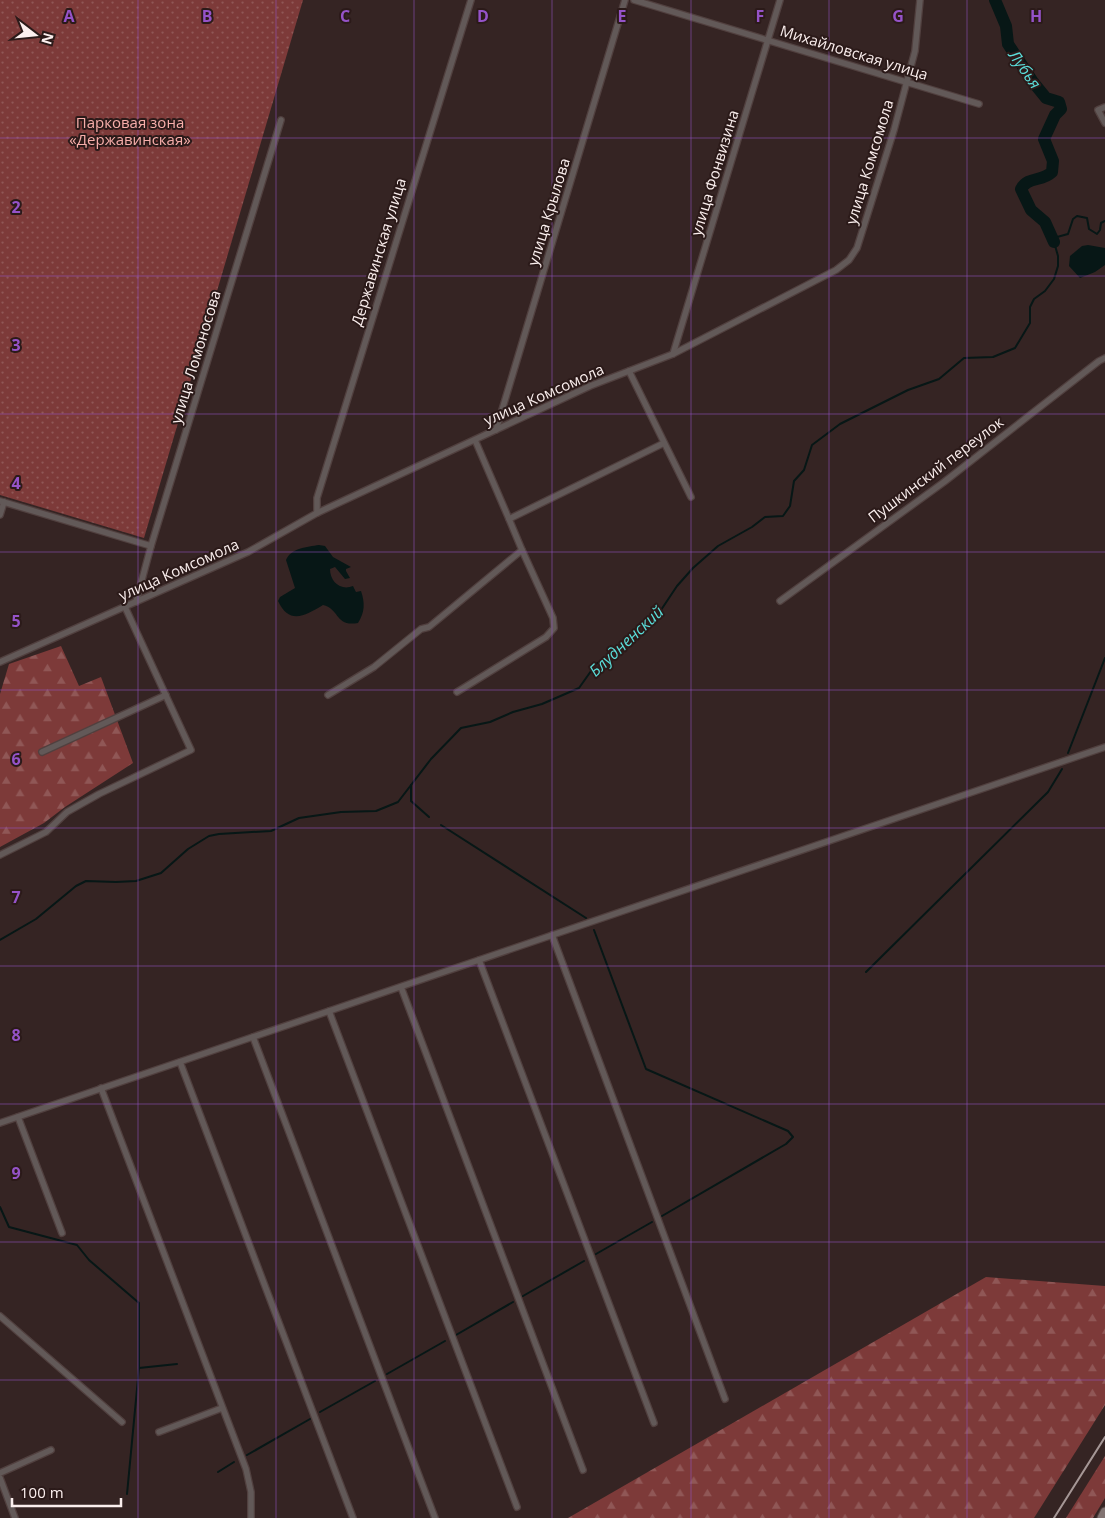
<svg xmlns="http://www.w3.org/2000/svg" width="1105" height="1518" font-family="'Open Sans',sans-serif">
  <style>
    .forest { fill: url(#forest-firs) }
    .park { fill: url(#park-dots) }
    .water { fill: #071716 }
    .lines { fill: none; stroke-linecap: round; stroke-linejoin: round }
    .stream { stroke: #071716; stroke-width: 2 }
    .river { stroke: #071716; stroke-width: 12 }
    .street-casing { stroke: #51403f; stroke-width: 8 }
    .secondary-casing { stroke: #51403f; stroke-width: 11 }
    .street { stroke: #625958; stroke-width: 5.5 }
    .secondary { stroke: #827372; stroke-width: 9 }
    .rail { stroke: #a59796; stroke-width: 2 }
    .grid { fill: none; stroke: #9553c8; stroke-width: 1; stroke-opacity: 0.55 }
    .labels { text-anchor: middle; stroke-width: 4; stroke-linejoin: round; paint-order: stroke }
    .street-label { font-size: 15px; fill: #fbefee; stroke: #2b1a19 }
    .park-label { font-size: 15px; fill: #f7aeaa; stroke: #2b1a19 }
    .water-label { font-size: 16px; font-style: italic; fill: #5addd9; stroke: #2b1a19 }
    .grid-label { font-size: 16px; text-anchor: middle; font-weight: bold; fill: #9553c8; stroke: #2b1a19; stroke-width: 4; stroke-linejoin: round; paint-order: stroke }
  </style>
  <defs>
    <pattern id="forest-firs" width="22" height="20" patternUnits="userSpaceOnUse" patternTransform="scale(1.25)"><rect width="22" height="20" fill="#7d3a39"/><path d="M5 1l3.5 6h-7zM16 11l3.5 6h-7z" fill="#905756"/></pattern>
    <pattern id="park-dots" width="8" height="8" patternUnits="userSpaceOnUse" patternTransform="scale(1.25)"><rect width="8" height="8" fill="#7d3a39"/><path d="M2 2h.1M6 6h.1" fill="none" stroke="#905756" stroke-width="1.8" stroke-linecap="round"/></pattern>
  </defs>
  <rect width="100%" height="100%" fill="#352423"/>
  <g class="forest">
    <polygon points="61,646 79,686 101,677 133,763 65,807 44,823 0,847 0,694 9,664"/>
    <polygon points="986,1277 1105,1286 1105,1405 1034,1518 568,1518"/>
    <polygon points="1105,1456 1105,1498 1093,1518 1066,1518"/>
  </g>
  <polygon class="park" points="0,0 303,0 144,538 0,495"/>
  <g class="water">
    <polygon points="1088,245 1105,248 1105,265 1095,272 1080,278 1069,266 1070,256 1082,246"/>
    <path d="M 319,545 L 325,546 L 333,557 L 351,567 L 346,569 L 346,571 L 350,578 L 345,579 L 335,567 L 330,569 C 330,582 341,591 353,586 L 356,592 L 361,591 C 365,603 365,612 358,623 C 335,627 340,609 323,605 C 305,616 289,625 278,601 L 280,597 L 295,588 L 286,560 C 291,548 307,547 319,545 Z"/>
  </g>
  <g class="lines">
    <g class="stream">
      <polyline points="1068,753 1105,658"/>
      <polyline points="411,785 411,801 429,817"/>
      <polyline points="441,825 586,918"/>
      <polyline points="594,930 646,1069 788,1131 793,1137 786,1144 662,1216"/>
      <polyline points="0,940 36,919 76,886 86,881 116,882 136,881 161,873 188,849 209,836 219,834 271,831 299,818 341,812 376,811 398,802 431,759 461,728 490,722 513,712 542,704 579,688 596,664 619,649 642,624 661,610 677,586 693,568 718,546 752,527 765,517 783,516 790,506 794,481 804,470 812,445 840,424 908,390 939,379 964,358 993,357 1015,348 1030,323 1030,307 1034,299 1045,291 1054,279 1058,266 1058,256 1054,242 1057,237 1068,234 1073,219 1077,216 1087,218 1089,229 1097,234 1100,230 1101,223 1105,221"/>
      <polyline points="866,972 1048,792 1062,769"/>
      <polyline points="0,1207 9,1227 77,1245 89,1260 139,1303 139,1368 177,1364"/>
      <polyline points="596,1254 652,1222"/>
      <polyline points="523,1296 584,1261"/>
      <polyline points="456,1335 513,1302"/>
      <polyline points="387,1374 445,1341"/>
      <polyline points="320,1412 375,1381"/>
      <polyline points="247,1455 310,1419"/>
      <polyline points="218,1472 234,1462"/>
      <polyline points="127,1494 139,1368"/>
    </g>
    <path class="river" d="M 995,0 L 1006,26 L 1008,44 L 1033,82 L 1046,98 L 1059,102 L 1061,109 L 1055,115 L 1044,139 L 1053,161 L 1052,172 C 1042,182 1028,176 1021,189 L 1031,210 L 1045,222 L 1054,242"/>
    <defs>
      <g id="street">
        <polyline points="634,0 979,104"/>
        <polyline points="1105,107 1098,110 1105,123"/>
        <polyline points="673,354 780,0"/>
        <polyline points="629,371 691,497"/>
        <polyline points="496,430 625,0"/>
        <polyline points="475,440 509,519"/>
        <polyline points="0,501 151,546"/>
        <polyline points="317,513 317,498 471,0"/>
        <polyline points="0,515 4,502"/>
        <polyline points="780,601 944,482 1099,361 1105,358"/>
        <polyline points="136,602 151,546 281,120"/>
        <polyline points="0,662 248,552 317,513 590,386 673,354 836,270 849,260 857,248 894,130 915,51 920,0"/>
        <polyline points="457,692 546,637 554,628 553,618 522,550"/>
        <polyline points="328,695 374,667 421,629 429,627 522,550 509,519 664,443"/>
        <polyline points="42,752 166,695"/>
        <polyline points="0,855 46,832 67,812 99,794 191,750 125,607"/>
        <polyline points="552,935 725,1399"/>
        <polyline points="479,960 654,1423"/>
        <polyline points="401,987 583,1470"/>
        <polyline points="329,1011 517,1507"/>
        <polyline points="253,1037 435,1518"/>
        <polyline points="180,1062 353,1518"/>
        <polyline points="101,1088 246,1469 251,1492 251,1518"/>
        <polyline points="18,1117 62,1233"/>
        <polyline points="0,1123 1105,747"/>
        <polyline points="0,1316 122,1422"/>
        <polyline points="159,1432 222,1408"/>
        <polyline points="0,1473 51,1450"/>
        <polyline points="0,1478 15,1518"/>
      </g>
      <polyline id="secondary" points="1102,1518 1105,1512"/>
    </defs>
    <use href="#street" class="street-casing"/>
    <use href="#secondary" class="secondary-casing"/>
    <use href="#street" class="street"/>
    <use href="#secondary" class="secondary"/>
    <polyline class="rail" points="1054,1518 1105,1437"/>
  </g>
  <path class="grid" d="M 138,0 L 138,1518M 276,0 L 276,1518M 414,0 L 414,1518M 552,0 L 552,1518M 691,0 L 691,1518M 829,0 L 829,1518M 967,0 L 967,1518M 0,138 L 1105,138M 0,276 L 1105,276M 0,414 L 1105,414M 0,552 L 1105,552M 0,690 L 1105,690M 0,828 L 1105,828M 0,966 L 1105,966M 0,1104 L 1105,1104M 0,1242 L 1105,1242M 0,1380 L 1105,1380"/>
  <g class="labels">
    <g class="street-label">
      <text transform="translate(854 53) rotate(17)" y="5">Михайловская улица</text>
      <text transform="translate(870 162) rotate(-73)" y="5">улица Комсомола</text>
      <text transform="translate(715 173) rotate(-73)" y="5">улица Фонвизина</text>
      <text transform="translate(549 212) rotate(-73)" y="5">улица Крылова</text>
      <text transform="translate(379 252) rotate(-73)" y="5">Державинская улица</text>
      <text transform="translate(196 357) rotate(-73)" y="5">улица Ломоносова</text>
      <text transform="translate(544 395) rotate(-24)" y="5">улица Комсомола</text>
      <text transform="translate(936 470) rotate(-37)" y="5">Пушкинский переулок</text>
      <text transform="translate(179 570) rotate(-24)" y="5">улица Комсомола</text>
    </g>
    <g class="park-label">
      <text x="130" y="128">Парковая зона<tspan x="130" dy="17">«Державинская»</tspan></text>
    </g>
    <g class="water-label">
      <text transform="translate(1025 69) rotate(55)" y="6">Лубья</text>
      <text transform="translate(626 641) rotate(-43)" y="6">Блудненский</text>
    </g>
  </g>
  <g class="grid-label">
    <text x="69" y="22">A</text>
    <text x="207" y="22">B</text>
    <text x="345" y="22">C</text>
    <text x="483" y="22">D</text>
    <text x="622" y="22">E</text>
    <text x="760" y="22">F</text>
    <text x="898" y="22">G</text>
    <text x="1036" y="22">H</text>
    <text x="16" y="213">2</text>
    <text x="16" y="351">3</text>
    <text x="16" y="489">4</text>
    <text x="16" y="627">5</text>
    <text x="16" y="765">6</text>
    <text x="16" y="903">7</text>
    <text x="16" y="1041">8</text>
    <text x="16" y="1179">9</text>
  </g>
  <g transform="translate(35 35) rotate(106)" stroke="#2b1a19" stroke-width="4" paint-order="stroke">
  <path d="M0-4L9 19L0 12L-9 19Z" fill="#fbefee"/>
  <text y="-8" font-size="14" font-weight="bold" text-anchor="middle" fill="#fbefee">N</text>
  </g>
  <path d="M12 1498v8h109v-8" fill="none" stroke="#fbefee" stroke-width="2.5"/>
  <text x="20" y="1498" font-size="15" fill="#fbefee" stroke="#2b1a19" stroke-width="4" paint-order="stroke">100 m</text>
</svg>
